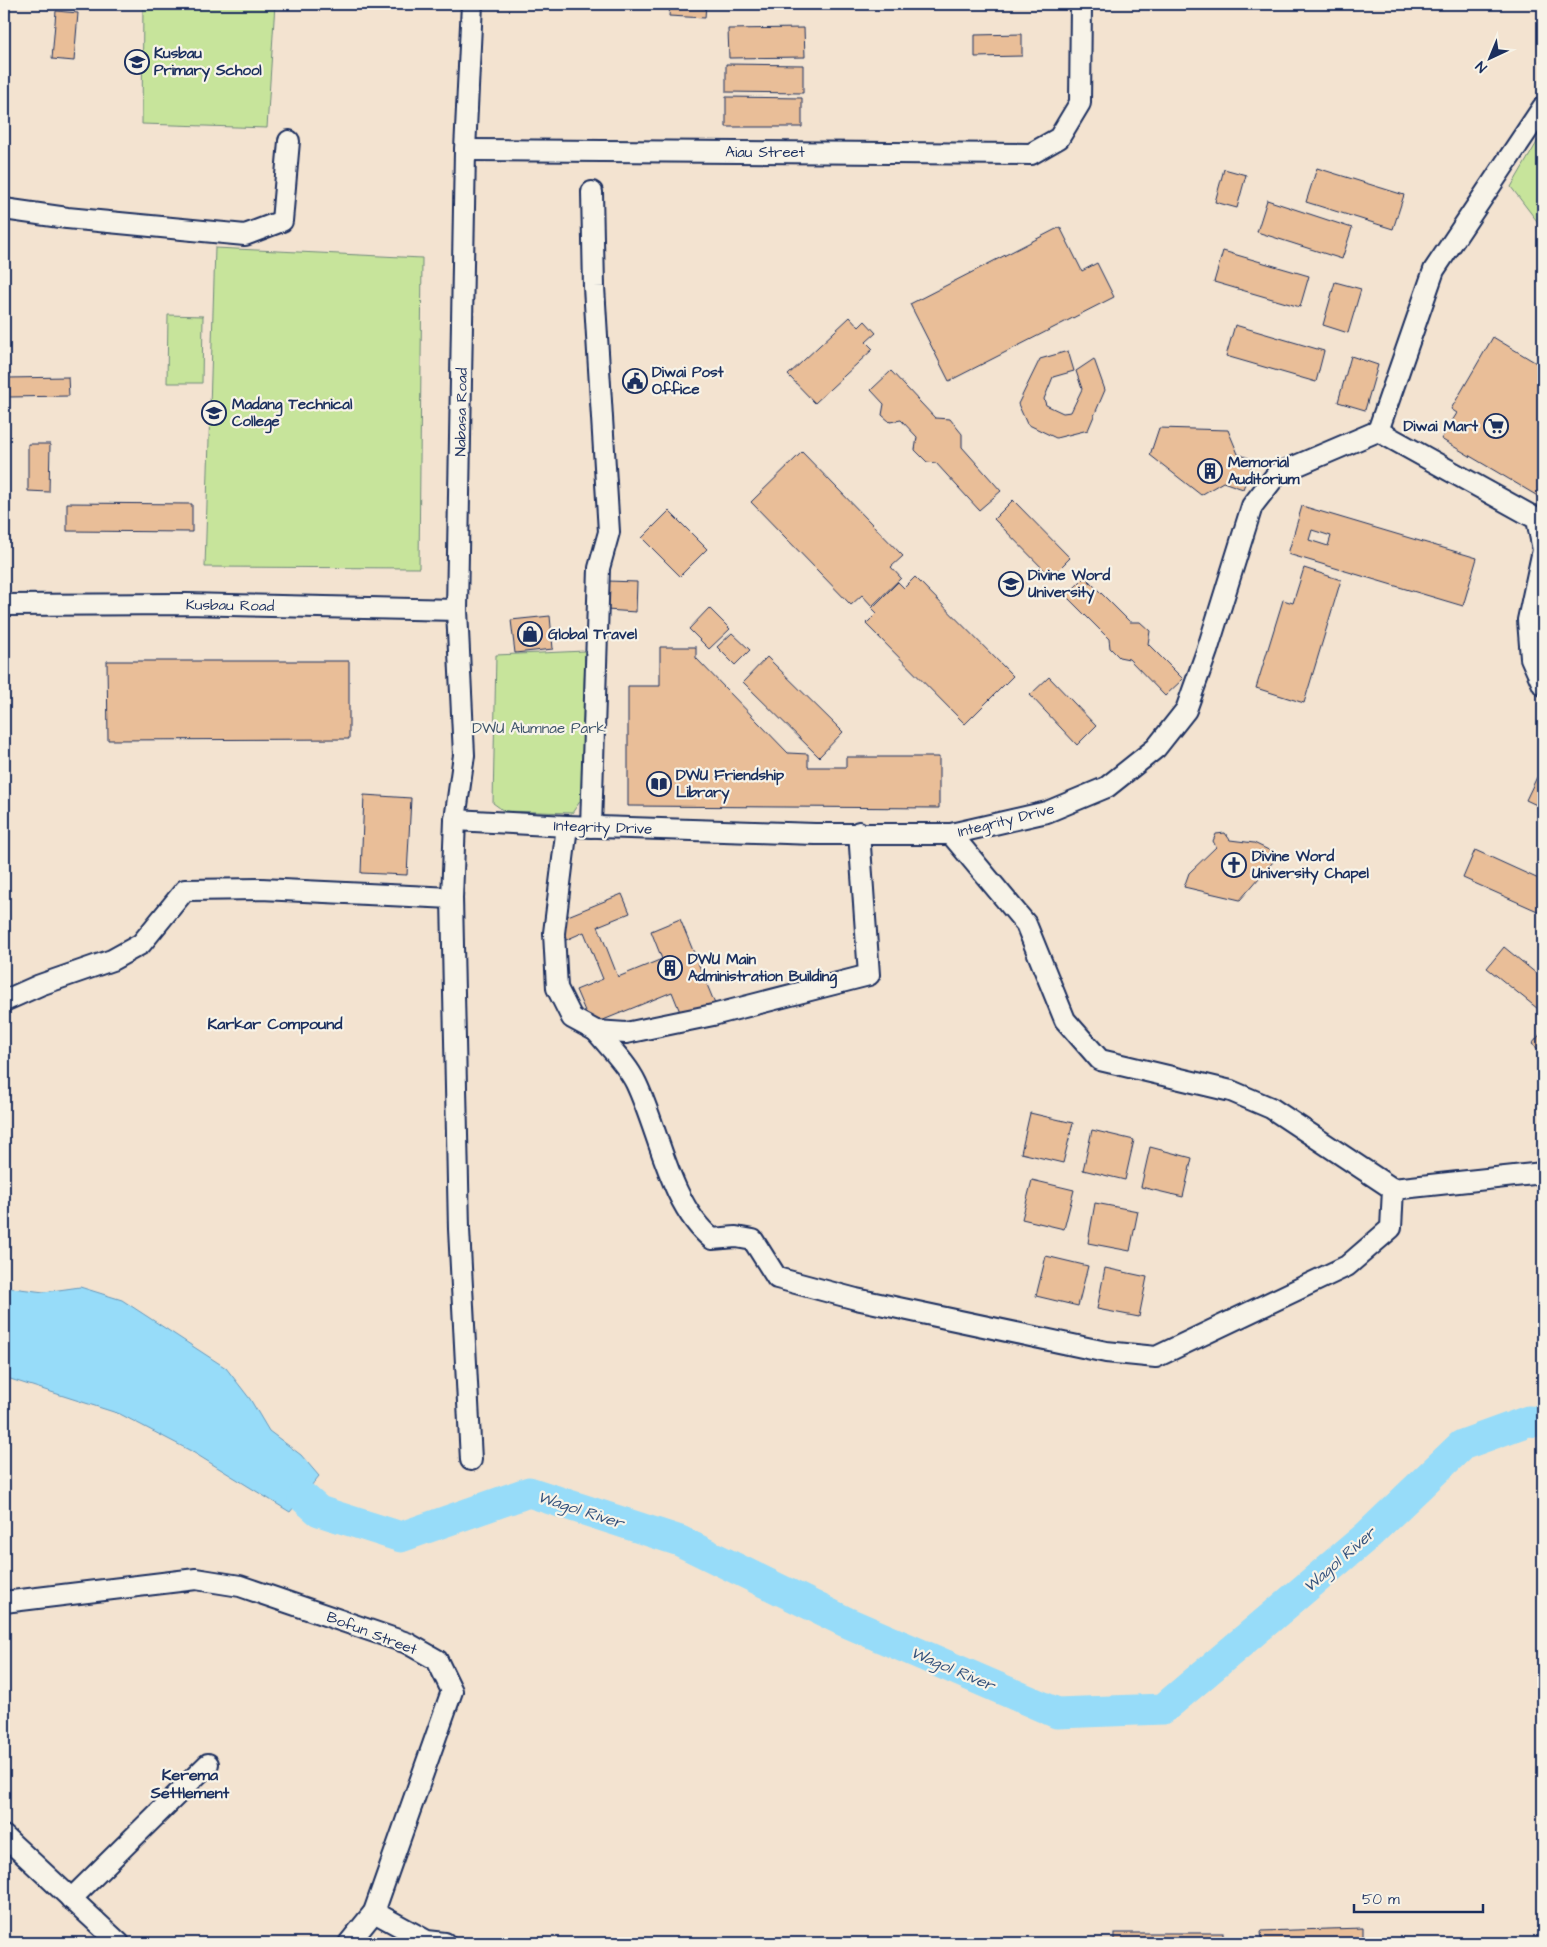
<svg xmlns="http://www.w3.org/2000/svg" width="1547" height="1947" font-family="'Architects Daughter',sans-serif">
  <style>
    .green { fill: #c7e49b; stroke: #718a7c }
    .water { fill: #97dcf9; stroke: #6597bb }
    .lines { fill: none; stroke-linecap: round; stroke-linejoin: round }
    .river { stroke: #97dcf9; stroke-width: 31 }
    .building { fill: #e9be98; stroke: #1b2f5e; fill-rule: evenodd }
    .minor-casing { stroke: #1b2f5e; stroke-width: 24 }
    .minor { stroke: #f7f3e8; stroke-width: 20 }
    .labels { text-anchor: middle; stroke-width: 4.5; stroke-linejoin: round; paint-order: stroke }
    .poi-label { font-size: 15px; font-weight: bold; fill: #1b2f5e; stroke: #f7f3e8; text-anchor: start }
    .street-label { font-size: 15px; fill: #1b2f5e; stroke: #f7f3e8 }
    .park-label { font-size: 15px; fill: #3d536a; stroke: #f7f3e8 }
    .neighbourhood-label { font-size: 16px; font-weight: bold; fill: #1b2f5e; stroke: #f7f3e8 }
    .water-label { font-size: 16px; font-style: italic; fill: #34527d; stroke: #f7f3e8 }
  </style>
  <rect width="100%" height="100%" fill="#f3e3d0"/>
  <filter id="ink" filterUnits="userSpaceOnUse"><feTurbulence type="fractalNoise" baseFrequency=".02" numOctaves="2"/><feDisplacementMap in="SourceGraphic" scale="10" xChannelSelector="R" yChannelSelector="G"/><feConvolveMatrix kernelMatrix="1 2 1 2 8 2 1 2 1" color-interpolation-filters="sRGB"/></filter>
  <g filter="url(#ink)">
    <g class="green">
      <polygon points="143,4 275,4 267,128 142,124"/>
      <polygon points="1543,132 1543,229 1511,187"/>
      <polygon points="215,248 422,258 419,568 205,567"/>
      <polygon points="168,315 203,316 202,383 167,383"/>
      <polygon points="585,651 581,800 572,813 504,811 493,803 496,655"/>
    </g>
    <polygon class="water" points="4,1287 44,1292 80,1287 122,1300 226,1368 250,1399 269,1431 301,1455 319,1476 290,1512 191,1451 120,1414 4,1377"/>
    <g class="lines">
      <polyline class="river" points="303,1497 319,1511 401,1537 529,1492 680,1541 846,1622 1057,1713 1163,1709 1367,1536 1462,1445 1528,1421 1543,1422"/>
    </g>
    <g class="building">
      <polygon points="670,4 706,4 705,18 669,16"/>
      <polygon points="56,11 78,13 74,61 52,59"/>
      <polygon points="804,28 805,57 729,58 728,29"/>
      <polygon points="1022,34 1022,56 975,57 975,35"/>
      <polygon points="726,64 803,65 803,93 726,92"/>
      <polygon points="726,97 802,98 802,127 726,127"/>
      <polygon points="1317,168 1404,195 1393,229 1306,202"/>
      <polygon points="1224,169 1246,175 1237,208 1215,202"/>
      <polygon points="1267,200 1352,228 1342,259 1257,232"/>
      <polygon points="1060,227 1082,271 1097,263 1114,297 949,381 910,304"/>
      <polygon points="1223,251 1309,276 1300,307 1214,282"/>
      <polygon points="1335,282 1361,289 1348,333 1323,325"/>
      <polygon points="850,317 859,327 865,321 876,333 866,342 873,349 815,403 788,375"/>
      <polygon points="1235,325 1324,351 1316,382 1226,356"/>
      <polygon points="1493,337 1543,367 1543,494 1541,498 1441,439 1457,413 1451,409"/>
      <polygon points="1068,351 1074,371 1053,377 1044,399 1046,405 1063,413 1071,412 1082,389 1076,371 1094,359 1105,390 1088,430 1056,438 1027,424 1018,404 1040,359"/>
      <polygon points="1351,356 1378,365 1365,410 1338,402"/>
      <polygon points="891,371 935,418 950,419 962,434 962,447 1001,491 979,510 936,463 927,462 915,450 917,437 901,420 890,422 882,415 884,404 871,390"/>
      <polygon points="68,377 69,396 9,397 8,378"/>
      <polygon points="1159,428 1228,430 1238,454 1254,460 1243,489 1223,482 1201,495 1150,455"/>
      <polygon points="28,444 50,444 49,492 28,491"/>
      <polygon points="802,452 903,556 891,567 901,578 872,606 862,595 851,605 751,502"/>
      <polygon points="1013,500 1070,558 1051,577 994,519"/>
      <polygon points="67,503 192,504 192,532 67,531"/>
      <path d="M 1302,506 L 1477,558 L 1463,606 L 1288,554 ZM 1312,530 L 1331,536 L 1328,546 L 1309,540 Z"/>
      <polygon points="669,511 707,549 680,576 642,538"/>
      <polygon points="1304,568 1341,580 1304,703 1256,688 1283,600 1293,603"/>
      <polygon points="915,577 1013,676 965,724 866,624 877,613 872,608 898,582 904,588"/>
      <polygon points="1085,577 1130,622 1140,622 1150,631 1148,644 1183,679 1165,696 1129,659 1119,657 1110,648 1109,639 1066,596"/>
      <polygon points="608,581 637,582 636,612 606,610"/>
      <polygon points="709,608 730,629 709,649 689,629"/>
      <polygon points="550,616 553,649 515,653 511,620"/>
      <polygon points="732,633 750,650 735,665 717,647"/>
      <polygon points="660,647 696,647 696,658 788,753 808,754 808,767 846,767 846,757 939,757 939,808 628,806 628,686 660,686"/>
      <polygon points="767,657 843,732 819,757 743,682"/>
      <polygon points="107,661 349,661 349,739 108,740"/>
      <polygon points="1049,677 1096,726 1077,745 1030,695"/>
      <polygon points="1537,777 1543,780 1543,808 1526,800"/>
      <polygon points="364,795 411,798 407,875 361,873"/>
      <polygon points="1225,833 1230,840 1254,843 1279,855 1240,900 1184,887 1189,873 1216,847 1213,841 1216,834"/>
      <polygon points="1475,850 1543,881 1542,913 1463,878"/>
      <polygon points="622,894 630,913 598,926 618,977 662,959 651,931 680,919 715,1004 682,1017 672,992 591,1025 576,990 603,979 584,932 566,940 558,920"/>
      <polygon points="1504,947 1543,979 1543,1013 1487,968"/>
      <polygon points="1543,1031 1543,1053 1532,1044"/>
      <polygon points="1030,1113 1073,1123 1063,1163 1021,1153"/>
      <polygon points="1092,1130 1134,1140 1125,1180 1083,1170"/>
      <polygon points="1150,1147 1192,1158 1183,1197 1141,1187"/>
      <polygon points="1032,1180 1074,1190 1064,1229 1022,1219"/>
      <polygon points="1095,1203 1138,1211 1130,1251 1088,1243"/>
      <polygon points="1046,1256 1088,1266 1078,1306 1036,1296"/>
      <polygon points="1105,1268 1147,1277 1139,1317 1097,1309"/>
      <polygon points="1363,1928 1363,1943 1262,1943 1261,1931"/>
      <rect x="1114" y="1933" width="109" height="10"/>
    </g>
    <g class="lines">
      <defs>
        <g id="minor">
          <polyline points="465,150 1031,154 1059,138 1080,103 1081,4"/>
          <polyline points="4,209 67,218 245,235 282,221 289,141"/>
          <polyline points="1378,431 1434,270 1543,107"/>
          <polyline points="1378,431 1537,519 1543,550 1528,620 1531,658 1543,685"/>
          <polyline points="4,605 186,604 457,610"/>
          <polyline points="455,820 567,826 815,834 951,834 1047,812 1107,787 1156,748 1186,710 1207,651 1252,506 1277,474 1378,431"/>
          <polyline points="567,826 554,933 557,988 572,1018 596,1031 626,1033 713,1015 869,975 859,832"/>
          <polyline points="591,827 599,568 609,532 594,287 592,192"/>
          <polyline points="951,834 1026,924 1065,1020 1100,1060 1231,1091 1271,1108 1393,1189 1543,1173"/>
          <polyline points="4,1001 40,985 112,960 141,944 185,890 261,889 452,898"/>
          <path d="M 596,1031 C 609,1047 627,1064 636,1083 C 659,1131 670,1205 712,1239 L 736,1237 L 753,1240 L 777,1278 L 856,1299 L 1106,1352 L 1156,1357 L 1347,1266 L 1391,1228 L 1393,1189"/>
          <polyline points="471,1460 459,1229 452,898 455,820 464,755 457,610 465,150 472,4"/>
          <polyline points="4,1602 196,1579 240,1586 407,1643 437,1660 452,1691 374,1912 349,1943"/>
          <polyline points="4,1836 119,1943"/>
          <polyline points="71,1899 208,1764"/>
          <polyline points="374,1912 427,1941 445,1943"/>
        </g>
      </defs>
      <use href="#minor" class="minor-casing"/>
      <use href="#minor" class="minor"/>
    </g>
  </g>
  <defs>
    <symbol id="school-ring" viewBox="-11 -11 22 22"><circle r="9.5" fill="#f7f3e8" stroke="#1b2f5e" stroke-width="1.5"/><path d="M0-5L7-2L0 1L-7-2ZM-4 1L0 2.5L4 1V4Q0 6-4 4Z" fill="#1b2f5e"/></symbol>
    <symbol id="civic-ring" viewBox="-11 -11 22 22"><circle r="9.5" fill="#f7f3e8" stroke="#1b2f5e" stroke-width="1.5"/><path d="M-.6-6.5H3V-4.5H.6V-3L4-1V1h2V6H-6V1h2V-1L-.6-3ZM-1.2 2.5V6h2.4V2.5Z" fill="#1b2f5e"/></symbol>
    <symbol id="university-ring" viewBox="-11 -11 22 22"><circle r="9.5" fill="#f7f3e8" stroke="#1b2f5e" stroke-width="1.5"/><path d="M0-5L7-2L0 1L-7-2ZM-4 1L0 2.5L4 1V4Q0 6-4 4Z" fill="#1b2f5e"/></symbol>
    <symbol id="supermarket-ring" viewBox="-11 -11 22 22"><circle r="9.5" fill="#f7f3e8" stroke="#1b2f5e" stroke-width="1.5"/><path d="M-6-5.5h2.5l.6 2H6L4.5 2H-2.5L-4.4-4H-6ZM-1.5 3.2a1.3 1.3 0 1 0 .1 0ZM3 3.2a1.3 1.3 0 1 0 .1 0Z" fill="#1b2f5e"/></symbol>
    <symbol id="building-ring" viewBox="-11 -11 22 22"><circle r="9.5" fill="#f7f3e8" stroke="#1b2f5e" stroke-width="1.5"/><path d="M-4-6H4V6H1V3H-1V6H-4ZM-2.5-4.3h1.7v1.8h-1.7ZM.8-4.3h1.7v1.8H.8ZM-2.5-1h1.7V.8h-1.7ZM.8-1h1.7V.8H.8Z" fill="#1b2f5e"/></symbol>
    <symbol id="shop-ring" viewBox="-11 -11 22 22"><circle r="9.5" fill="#f7f3e8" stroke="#1b2f5e" stroke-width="1.5"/><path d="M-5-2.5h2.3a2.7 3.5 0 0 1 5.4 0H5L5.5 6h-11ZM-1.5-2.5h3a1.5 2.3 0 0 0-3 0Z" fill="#1b2f5e"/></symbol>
    <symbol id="library-ring" viewBox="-11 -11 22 22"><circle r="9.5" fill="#f7f3e8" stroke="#1b2f5e" stroke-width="1.5"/><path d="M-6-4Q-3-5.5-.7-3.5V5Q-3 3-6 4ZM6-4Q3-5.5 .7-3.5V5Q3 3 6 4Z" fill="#1b2f5e"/></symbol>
    <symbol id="church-ring" viewBox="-11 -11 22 22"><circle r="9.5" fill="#f7f3e8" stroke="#1b2f5e" stroke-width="1.5"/><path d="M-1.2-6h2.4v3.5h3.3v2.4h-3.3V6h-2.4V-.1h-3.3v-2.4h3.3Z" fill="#1b2f5e"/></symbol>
  </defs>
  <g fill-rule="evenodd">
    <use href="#school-ring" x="123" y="48" width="28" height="28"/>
    <use href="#civic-ring" x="621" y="367" width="28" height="28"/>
    <use href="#university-ring" x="200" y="399" width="28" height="28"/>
    <use href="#supermarket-ring" x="1482" y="412" width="28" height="28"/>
    <use href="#building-ring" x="1196" y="457" width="28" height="28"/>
    <use href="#university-ring" x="997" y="570" width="28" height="28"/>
    <use href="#shop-ring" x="516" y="620" width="28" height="28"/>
    <use href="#library-ring" x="645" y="770" width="28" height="28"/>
    <use href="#church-ring" x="1220" y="851" width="28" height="28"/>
    <use href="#building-ring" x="656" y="954" width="28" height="28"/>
  </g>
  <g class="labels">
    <g class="poi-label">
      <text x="154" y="58">Kusbau<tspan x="154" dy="17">Primary School</tspan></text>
      <text x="652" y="377">Diwai Post<tspan x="652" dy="17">Office</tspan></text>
      <text x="232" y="409">Madang Technical<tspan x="232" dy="17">College</tspan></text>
      <text x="1478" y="431" text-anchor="end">Diwai Mart</text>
      <text x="1228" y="467">Memorial<tspan x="1228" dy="17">Auditorium</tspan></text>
      <text x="1028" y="580">Divine Word<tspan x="1028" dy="17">University</tspan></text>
      <text x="548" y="639">Global Travel</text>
      <text x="676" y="780">DWU Friendship<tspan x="676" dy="17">Library</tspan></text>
      <text x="1252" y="861">Divine Word<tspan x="1252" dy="17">University Chapel</tspan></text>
      <text x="688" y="964">DWU Main<tspan x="688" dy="17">Administration Building</tspan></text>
    </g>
    <g class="street-label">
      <text x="765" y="157">Aiau Street</text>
      <text transform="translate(461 412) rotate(-89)" y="5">Nabasa Road</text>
      <text transform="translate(230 605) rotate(1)" y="5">Kusbau Road</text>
      <text transform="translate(1006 820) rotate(-14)" y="5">Integrity Drive</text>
      <text transform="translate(603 827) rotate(2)" y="5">Integrity Drive</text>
      <text transform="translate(372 1633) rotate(21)" y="5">Bofun Street</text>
    </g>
    <g class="park-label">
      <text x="539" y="733">DWU Alumnae Park</text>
    </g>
    <g class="neighbourhood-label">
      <text x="275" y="1029">Karkar Compound</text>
      <text x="190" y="1780">Kerema<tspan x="190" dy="18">Settlement</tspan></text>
    </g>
    <g class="water-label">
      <text transform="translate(581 1509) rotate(18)" y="6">Wagol River</text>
      <text transform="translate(1339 1559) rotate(-41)" y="6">Wagol River</text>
      <text transform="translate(953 1668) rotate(23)" y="6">Wagol River</text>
    </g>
  </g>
  <rect width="1547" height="1947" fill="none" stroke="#f7f3e8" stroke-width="20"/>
  <rect x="10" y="10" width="1527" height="1927" fill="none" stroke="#1b2f5e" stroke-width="2" filter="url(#ink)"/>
  <g transform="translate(1490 58) rotate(224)" stroke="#f7f3e8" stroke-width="4" paint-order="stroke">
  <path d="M0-4L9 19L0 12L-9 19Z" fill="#1b2f5e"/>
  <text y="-8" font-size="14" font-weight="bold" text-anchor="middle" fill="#1b2f5e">N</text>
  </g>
  <path d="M1354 1904v8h129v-8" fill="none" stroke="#1b2f5e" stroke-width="2.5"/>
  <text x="1362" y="1904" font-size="15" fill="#1b2f5e" stroke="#f7f3e8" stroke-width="4" paint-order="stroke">50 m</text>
</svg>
